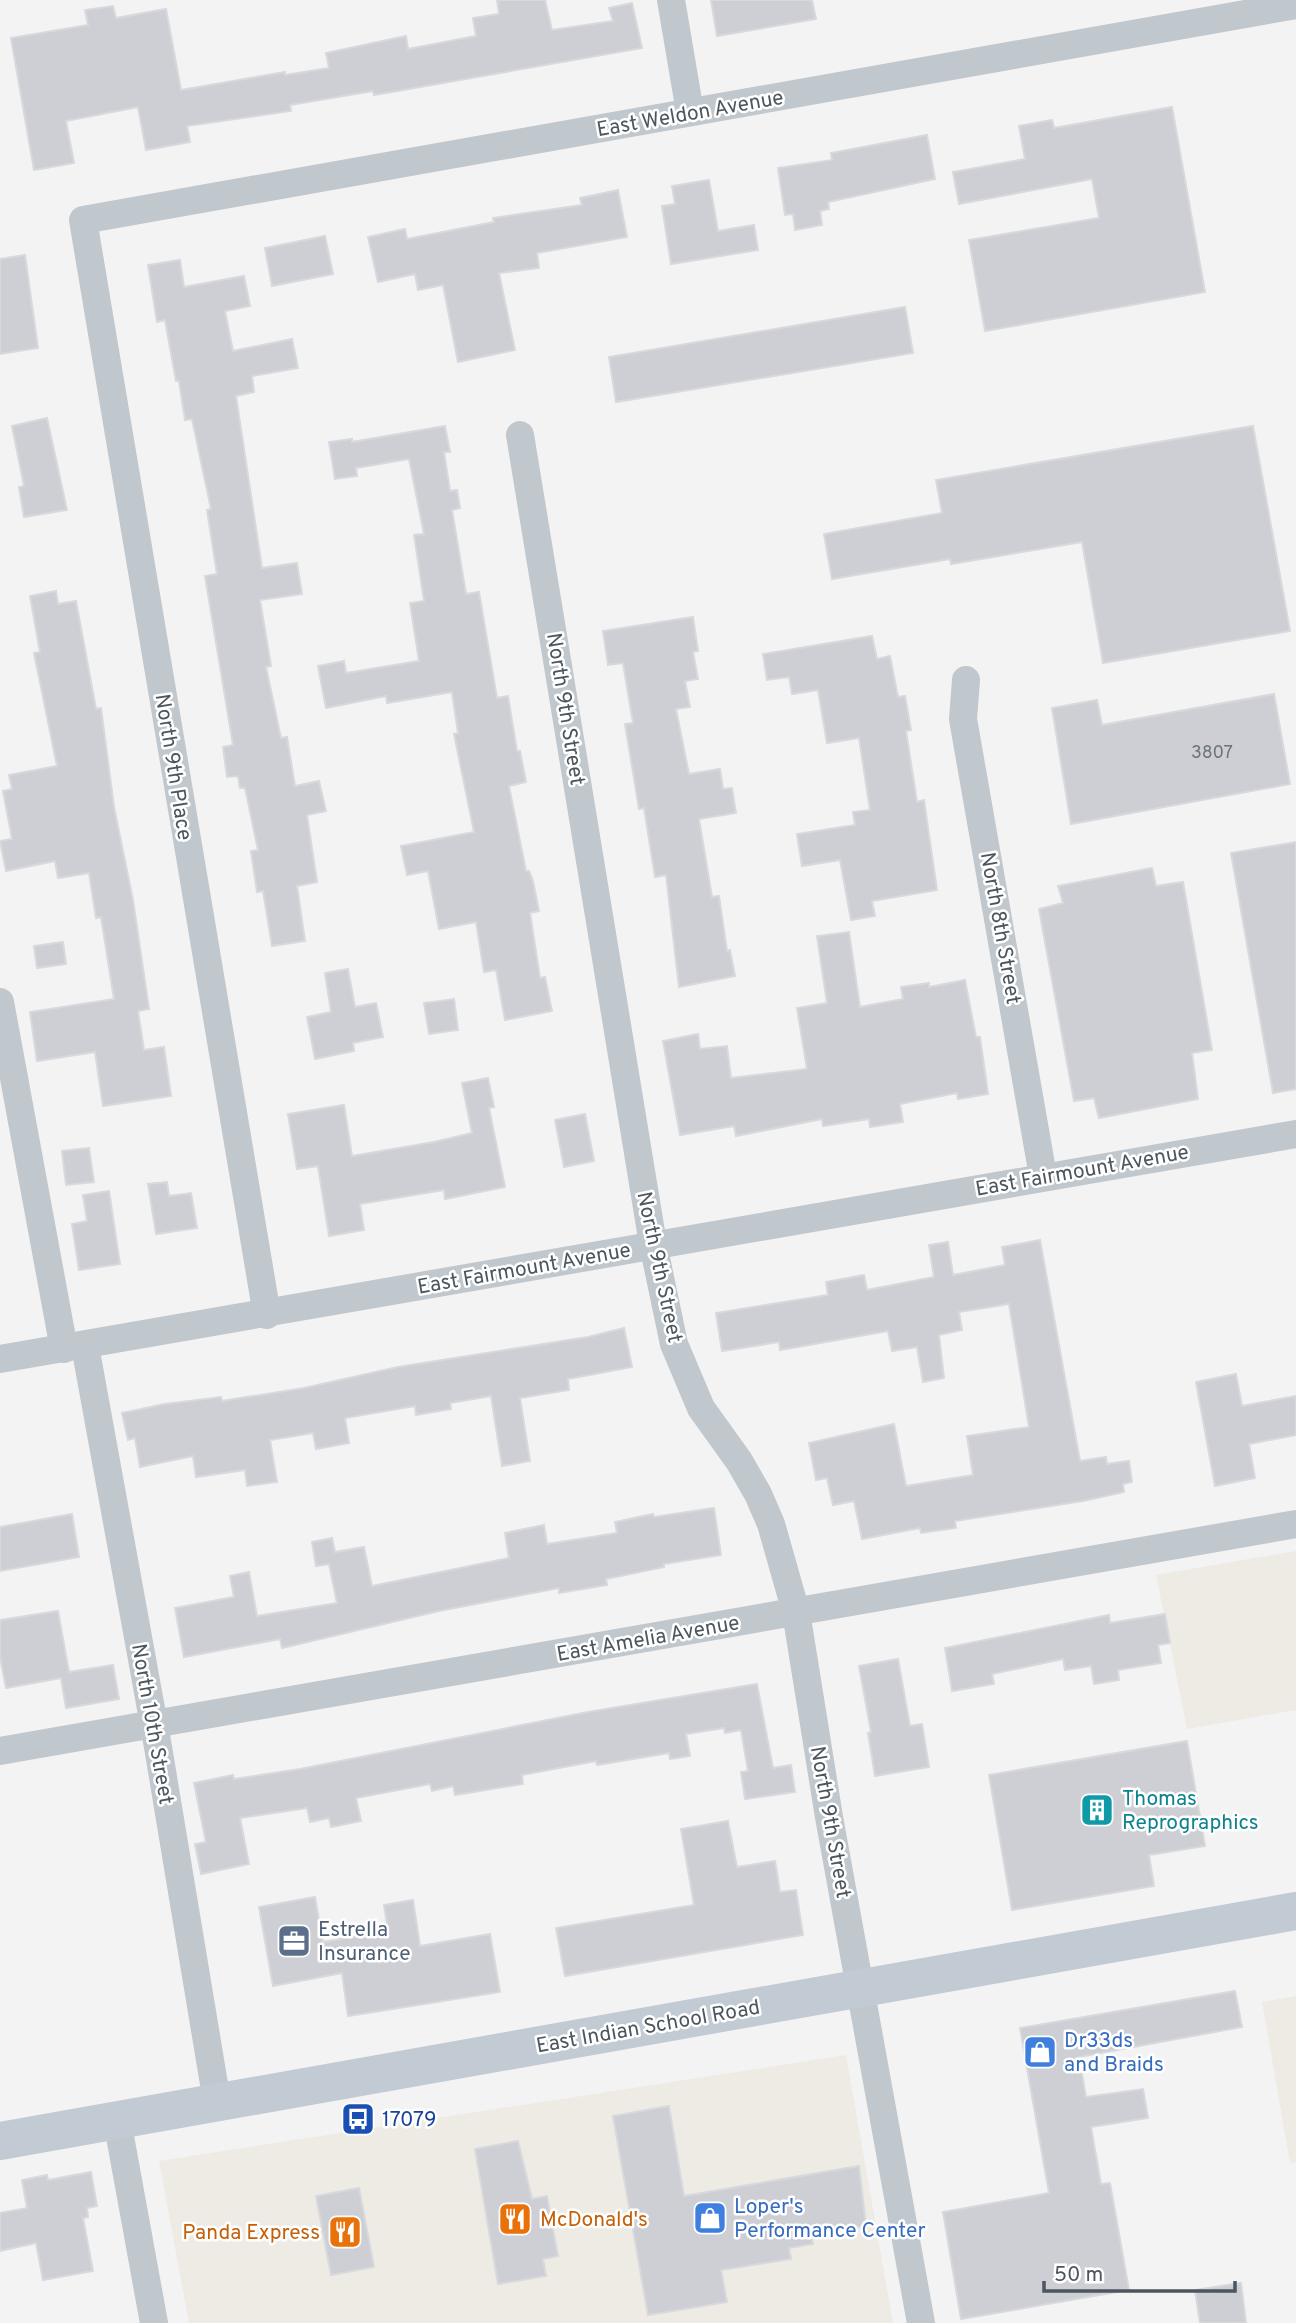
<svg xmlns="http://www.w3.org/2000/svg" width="1296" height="2323" font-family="Overpass,sans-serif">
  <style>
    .commercial { fill: #edebe3 }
    .building { fill: #cdcfd4; stroke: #d7d9dd; stroke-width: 2 }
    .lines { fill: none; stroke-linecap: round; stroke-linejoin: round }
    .minor { stroke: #c0c7cd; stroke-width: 28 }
    .secondary { stroke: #c2cbd3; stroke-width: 38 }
    .labels { text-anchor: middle; stroke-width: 5; stroke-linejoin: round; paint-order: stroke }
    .number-label { font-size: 18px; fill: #6c747c }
    .street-label { font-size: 21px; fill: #4c565e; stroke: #fff }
    .culture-label { font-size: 21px; fill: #0d838f; stroke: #fff; text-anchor: start }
    .service-label { font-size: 21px; fill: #4e5e75; stroke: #fff; text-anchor: start }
    .shop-label { font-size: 21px; fill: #366cbe; stroke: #fff; text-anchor: start }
    .transit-label { font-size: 21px; fill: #164399; stroke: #fff; text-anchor: start }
    .food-label { font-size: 21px; fill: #c56008; stroke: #fff; text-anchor: start }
  </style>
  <rect width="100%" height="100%" fill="#f4f3f3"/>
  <g class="commercial">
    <polygon points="1296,1551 1296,1715 1295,1710 1187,1729 1156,1575"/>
    <polygon points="1296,1996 1296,2162 1290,2163 1262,2002"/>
    <polygon points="846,2055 893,2323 189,2323 159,2161"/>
  </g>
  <g class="building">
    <polygon points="497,0 545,0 552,30 613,21 609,8 632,3 642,48 374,95 373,91 290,105 291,111 187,126 190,142 146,150 138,107 66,121 74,163 34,170 11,38 88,25 85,10 113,6 116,18 166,9 181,90 285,72 285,75 329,68 326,53 406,36 408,49 476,36 473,18 499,14"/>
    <polygon points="711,0 812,0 816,19 717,36"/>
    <polygon points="1172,107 1205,292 985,331 969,240 1099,218 1092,179 959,204 953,172 1025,159 1019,126 1052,120 1054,128"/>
    <polygon points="927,135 935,179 828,202 829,209 820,211 822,225 795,230 793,214 785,215 778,168 832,160 831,153"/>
    <polygon points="709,180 718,231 754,225 758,250 671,264 662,206 675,204 672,186"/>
    <polygon points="618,190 627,237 537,253 539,268 499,273 515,350 458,362 443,285 418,290 415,274 378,282 368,237 405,229 407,239 494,222 493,218 582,205 580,198"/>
    <polygon points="325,236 333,274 272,286 265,248"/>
    <polygon points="25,255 38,348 0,354 0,259"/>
    <polygon points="180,260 184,287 244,276 250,306 225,311 233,351 292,339 298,368 252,376 254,392 236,396 262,568 297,563 302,594 260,600 271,666 266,667 281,738 287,737 295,786 319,781 326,811 307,815 317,882 297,886 305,941 272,946 263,891 257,892 251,851 258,850 245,788 240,788 238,776 227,777 223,747 233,745 205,576 217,574 207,510 211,509 192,419 185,420 179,381 176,381 165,320 157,322 148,265"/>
    <polygon points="905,307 913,353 616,402 609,357"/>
    <polygon points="47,418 67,510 24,517 19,487 24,486 12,426"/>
    <polygon points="445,426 450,452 444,452 450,491 457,490 460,508 452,510 466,594 479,592 497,698 508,696 517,751 520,751 526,782 509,786 526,871 529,871 533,881 539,911 530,913 540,978 545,977 552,1011 505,1020 496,970 484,972 476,922 439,929 428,871 407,875 401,846 474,832 454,734 458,733 452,692 387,703 386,696 326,708 318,666 344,661 346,673 419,661 410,603 424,601 414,535 424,534 409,459 356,468 357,476 335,479 329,442 352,439 352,442"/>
    <polygon points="1253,426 1290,631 1103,663 1082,542 951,564 950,559 832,579 824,534 942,513 936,480"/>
    <polygon points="56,591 58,604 76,601 96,709 101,708 114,807 133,900 149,1009 138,1011 144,1050 164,1047 171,1096 103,1106 95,1052 37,1061 30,1012 114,999 101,917 96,918 89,873 58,878 55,861 6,871 0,841 12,839 3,791 12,789 9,775 57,766 34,653 40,652 30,596"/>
    <polygon points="693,617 698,651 693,652 698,679 685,681 690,707 676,709 689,774 720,769 723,789 732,788 736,813 699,819 712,897 719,896 727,951 730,950 735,976 679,987 666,875 655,877 644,808 639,809 625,724 633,723 623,663 608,665 603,631"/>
    <polygon points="872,636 877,659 890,656 898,697 905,696 911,730 906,731 917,802 924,800 937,890 872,901 875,916 851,920 840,860 802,866 797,834 855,825 853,812 870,810 859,738 827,743 818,690 792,694 789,677 767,680 763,654"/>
    <polygon points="1274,694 1290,784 1071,824 1052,708 1097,700 1102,725"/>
    <polygon points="1296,842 1296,1089 1273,1093 1231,853"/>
    <polygon points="1152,868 1156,886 1183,882 1212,1050 1192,1053 1198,1099 1099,1118 1094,1098 1074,1101 1039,909 1063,903 1058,886"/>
    <polygon points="849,932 860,1007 903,999 901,987 929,983 929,987 965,980 976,1037 980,1037 988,1094 958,1099 957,1093 900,1104 903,1122 870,1127 869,1119 823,1126 822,1119 736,1136 734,1126 680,1135 663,1041 698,1034 700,1049 727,1046 731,1078 807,1069 797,1008 827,1003 817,936"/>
    <polygon points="63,942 66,964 37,968 34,946"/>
    <polygon points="348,969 355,1007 376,1003 383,1037 353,1043 354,1051 315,1059 307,1017 331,1012 325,973"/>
    <polygon points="454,999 458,1030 429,1034 424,1003"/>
    <polygon points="488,1078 494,1107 489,1108 505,1187 445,1199 444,1190 360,1204 364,1230 329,1236 318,1166 297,1169 288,1114 344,1105 352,1156 434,1142 472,1133 462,1083"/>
    <polygon points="585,1114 594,1161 564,1167 555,1120"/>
    <polygon points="89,1148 94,1182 66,1185 62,1151"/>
    <polygon points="167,1182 169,1196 191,1193 197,1228 156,1234 148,1184"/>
    <polygon points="109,1191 120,1264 79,1270 72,1224 87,1221 83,1195"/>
    <polygon points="1040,1240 1080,1461 1106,1457 1107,1464 1129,1461 1132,1482 1123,1484 1124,1492 1083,1501 955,1521 956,1528 921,1533 920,1528 862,1539 854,1501 833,1505 827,1478 816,1480 809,1443 894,1424 906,1486 973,1475 967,1436 1029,1427 1009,1304 959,1312 962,1330 939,1335 944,1378 923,1382 917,1347 892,1351 888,1331 780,1350 779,1342 722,1351 716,1313 828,1295 826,1282 864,1275 867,1290 934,1277 929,1245 948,1242 953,1275 1005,1265 1002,1247"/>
    <polygon points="624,1328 632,1367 568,1379 569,1390 520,1398 530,1461 502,1466 491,1396 450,1403 451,1409 416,1415 415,1406 345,1418 349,1443 316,1449 313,1433 270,1440 277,1482 247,1486 245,1470 196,1477 193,1456 140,1467 135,1438 128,1440 122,1413 165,1404 221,1397 222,1401 304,1388 398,1367 588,1337"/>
    <polygon points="1236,1374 1242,1406 1296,1396 1296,1435 1249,1444 1255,1478 1215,1486 1196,1382"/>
    <polygon points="714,1508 721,1555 664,1564 664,1567 606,1579 607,1585 559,1593 559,1588 439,1611 282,1648 280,1639 184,1657 175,1608 234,1597 230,1576 249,1572 257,1616 337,1603 329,1564 316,1566 312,1542 332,1538 335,1552 364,1547 372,1586 509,1558 505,1533 544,1525 547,1544 617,1533 615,1522 653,1514 654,1517"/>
    <polygon points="72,1514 79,1557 0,1571 0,1527"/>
    <polygon points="58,1611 69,1672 113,1665 119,1699 66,1708 61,1678 6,1688 0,1657 0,1620"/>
    <polygon points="1165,1614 1170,1643 1158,1645 1161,1663 1118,1670 1119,1680 1094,1684 1091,1666 1065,1670 1063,1659 992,1674 994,1684 952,1691 945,1648 1109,1615 1110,1623"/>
    <polygon points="898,1659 910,1726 922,1724 929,1767 875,1776 868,1733 871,1732 859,1666"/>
    <polygon points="757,1684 773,1768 791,1765 795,1792 745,1799 741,1772 748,1771 741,1730 725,1733 724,1728 686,1734 690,1756 670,1759 669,1753 597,1765 596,1761 522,1775 523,1784 455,1795 453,1786 432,1791 430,1784 356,1798 361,1821 331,1827 329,1818 310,1822 307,1808 240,1818 249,1864 201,1874 195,1844 206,1842 194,1783 233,1775 234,1779 300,1769 588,1712"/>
    <polygon points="1187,1741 1205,1846 1149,1855 1154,1886 1012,1910 989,1775"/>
    <polygon points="728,1821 737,1867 775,1861 780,1892 796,1890 803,1935 565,1976 556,1928 694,1905 681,1829"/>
    <polygon points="315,1897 323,1942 388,1931 384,1905 413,1900 420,1946 490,1934 500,1992 348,2016 342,1973 273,1986 259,1907"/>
    <polygon points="1235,1991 1242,2027 1079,2057 1086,2097 1143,2089 1148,2118 1091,2127 1101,2184 1110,2183 1129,2290 961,2319 943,2212 1049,2193 1020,2028"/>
    <polygon points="669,2106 684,2196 859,2166 866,2226 811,2235 813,2244 789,2248 791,2259 721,2270 727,2302 648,2315 613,2116"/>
    <polygon points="518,2141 532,2199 547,2196 558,2256 543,2259 546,2276 498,2284 475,2149"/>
    <polygon points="91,2172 97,2206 87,2208 88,2217 83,2218 93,2271 43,2280 36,2243 0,2251 0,2213 27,2208 22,2180 47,2175 48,2180"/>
    <polygon points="359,2188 374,2267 331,2275 316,2196"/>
    <polygon points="1241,2283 1246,2323 1200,2323 1195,2290"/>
  </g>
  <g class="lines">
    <g class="minor">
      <polyline points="671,0 690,112"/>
      <polyline points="520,435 653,1244 674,1344 701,1408 739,1461 758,1494 771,1524 796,1612 829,1817 921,2323"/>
      <polyline points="966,680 963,719 1043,1176"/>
      <polyline points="0,1002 64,1349"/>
      <polyline points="267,1315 83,220 1296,5"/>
      <polyline points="85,1346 158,1747 217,2102"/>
      <polyline points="0,1359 1296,1134"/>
      <polyline points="0,1751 1296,1524"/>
      <polyline points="117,2120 154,2323"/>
    </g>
    <polyline class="secondary" points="0,2141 1296,1911"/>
  </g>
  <defs>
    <symbol id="building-square" viewBox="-11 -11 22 22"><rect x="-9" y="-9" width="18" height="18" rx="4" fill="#0f9aa8" stroke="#fff"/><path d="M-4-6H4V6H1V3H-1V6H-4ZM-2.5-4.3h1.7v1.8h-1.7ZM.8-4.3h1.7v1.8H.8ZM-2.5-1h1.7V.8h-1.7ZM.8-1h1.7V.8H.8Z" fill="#fff"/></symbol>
    <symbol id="office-square" viewBox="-11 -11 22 22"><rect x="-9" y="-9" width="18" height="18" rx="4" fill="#5c6f8a" stroke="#fff"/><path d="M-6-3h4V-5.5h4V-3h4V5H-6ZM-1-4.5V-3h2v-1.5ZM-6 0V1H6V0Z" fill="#fff"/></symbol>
    <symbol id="shop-square" viewBox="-11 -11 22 22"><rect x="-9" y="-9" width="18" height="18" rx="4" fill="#3f7fe0" stroke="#fff"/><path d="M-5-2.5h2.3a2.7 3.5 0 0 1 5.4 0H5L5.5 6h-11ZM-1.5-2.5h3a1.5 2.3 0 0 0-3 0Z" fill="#fff"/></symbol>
    <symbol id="bus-square" viewBox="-11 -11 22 22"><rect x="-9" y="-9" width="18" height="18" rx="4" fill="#1a4fb4" stroke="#fff"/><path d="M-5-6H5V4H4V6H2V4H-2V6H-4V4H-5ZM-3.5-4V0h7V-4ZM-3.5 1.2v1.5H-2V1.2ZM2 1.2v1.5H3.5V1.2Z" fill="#fff"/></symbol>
    <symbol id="restaurant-square" viewBox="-11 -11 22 22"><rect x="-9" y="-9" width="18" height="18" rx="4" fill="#e8710a" stroke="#fff"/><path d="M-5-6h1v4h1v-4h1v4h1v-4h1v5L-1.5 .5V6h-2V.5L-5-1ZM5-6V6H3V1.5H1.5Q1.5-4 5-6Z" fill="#fff"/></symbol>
  </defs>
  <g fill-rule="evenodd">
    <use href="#building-square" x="1078" y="1791" width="38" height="38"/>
    <use href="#office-square" x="275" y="1922" width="38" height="38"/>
    <use href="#shop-square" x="1021" y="2033" width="38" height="38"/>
    <use href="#bus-square" x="339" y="2100" width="38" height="38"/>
    <use href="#shop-square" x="691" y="2199" width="38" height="38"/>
    <use href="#restaurant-square" x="496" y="2200" width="38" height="38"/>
    <use href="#restaurant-square" x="326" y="2213" width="38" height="38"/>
  </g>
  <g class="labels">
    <g class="number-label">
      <text x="1212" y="758">3807</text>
    </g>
    <g class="street-label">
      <text transform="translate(690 113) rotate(-10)" y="7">East Weldon Avenue</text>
      <text transform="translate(566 709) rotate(81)" y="7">North 9th Street</text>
      <text transform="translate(174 767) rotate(81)" y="7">North 9th Place</text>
      <text transform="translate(1001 928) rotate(80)" y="7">North 8th Street</text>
      <text transform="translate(1082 1170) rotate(-10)" y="7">East Fairmount Avenue</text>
      <text transform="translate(660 1267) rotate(78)" y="7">North 9th Street</text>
      <text transform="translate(524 1268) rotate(-10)" y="7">East Fairmount Avenue</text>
      <text transform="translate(648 1638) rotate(-10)" y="7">East Amelia Avenue</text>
      <text transform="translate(153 1724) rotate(80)" y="7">North 10th Street</text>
      <text transform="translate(831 1822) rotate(80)" y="7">North 9th Street</text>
      <text transform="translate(648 2026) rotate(-10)" y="7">East Indian School Road</text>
    </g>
    <g class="culture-label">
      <text x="1122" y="1805">Thomas<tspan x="1122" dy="24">Reprographics</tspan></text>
    </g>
    <g class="service-label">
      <text x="318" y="1936">Estrella<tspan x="318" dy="24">Insurance</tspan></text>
    </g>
    <g class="shop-label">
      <text x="1064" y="2047">Dr33ds<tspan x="1064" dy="24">and Braids</tspan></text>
      <text x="734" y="2213">Loper's<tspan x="734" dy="24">Performance Center</tspan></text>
    </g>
    <g class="transit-label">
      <text x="382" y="2126">17079</text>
    </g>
    <g class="food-label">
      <text x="540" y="2226">McDonald's</text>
      <text x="320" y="2239" text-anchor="end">Panda Express</text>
    </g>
  </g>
  <path d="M1044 2281v10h191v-10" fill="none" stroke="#4c565e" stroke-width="3.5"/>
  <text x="1054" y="2281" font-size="21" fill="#4c565e" stroke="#ffffff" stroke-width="5" paint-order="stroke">50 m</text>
</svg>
